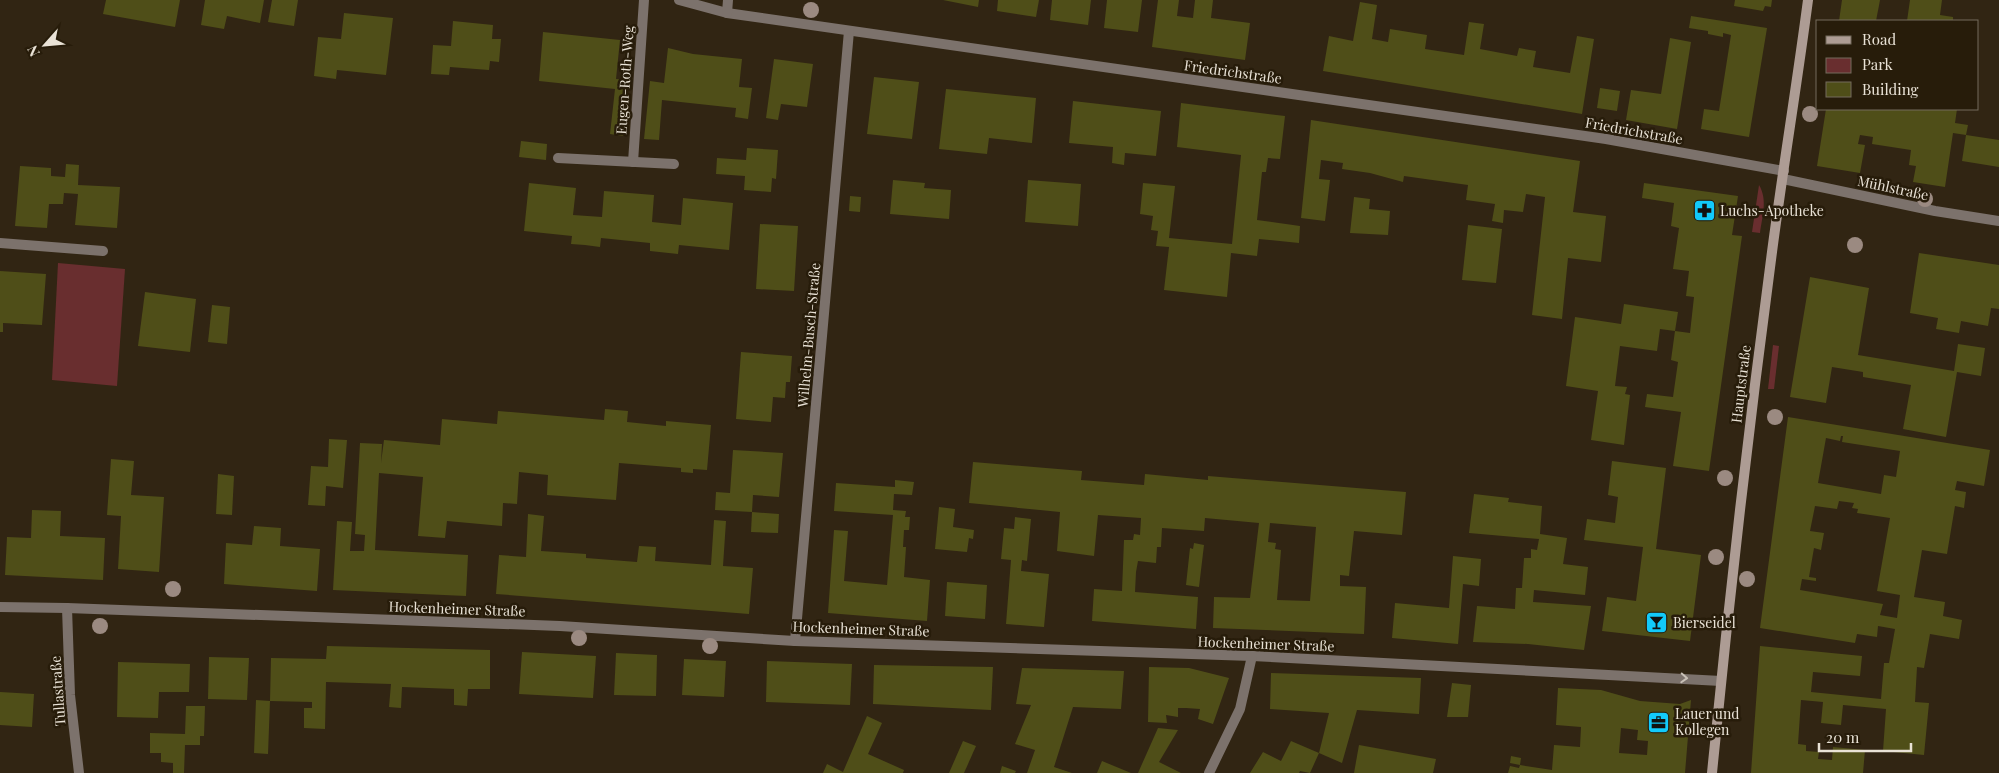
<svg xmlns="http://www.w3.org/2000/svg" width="1999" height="773" font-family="'Playfair Display',serif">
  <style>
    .green { fill: #692e2f }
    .building { fill: #4f4e18; fill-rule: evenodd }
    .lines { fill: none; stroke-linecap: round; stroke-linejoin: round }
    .street { stroke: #7c726c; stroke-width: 10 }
    .secondary { stroke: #ad9c94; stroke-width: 10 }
    .tree { fill: #9b8a81 }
    .oneway { stroke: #c8c0b6 }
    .labels { text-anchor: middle; stroke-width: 5; stroke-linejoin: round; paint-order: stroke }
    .street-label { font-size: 14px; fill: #e9e2d6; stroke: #271c0a }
    .poi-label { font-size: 14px; fill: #e9e2d6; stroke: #271c0a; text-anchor: start }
  </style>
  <rect width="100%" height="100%" fill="#312513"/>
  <g class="green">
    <path d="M 1759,185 C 1768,200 1762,217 1760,233 L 1752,232 Z"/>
    <polygon points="58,263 125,269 117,386 52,380"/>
    <polygon points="1773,345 1779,346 1774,389 1768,389"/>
  </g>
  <g class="building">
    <polygon points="106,0 180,0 175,27 103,14"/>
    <polygon points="205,0 264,0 260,23 227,16 224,29 201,25"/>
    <polygon points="272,0 298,0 294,26 268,22"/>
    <polygon points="943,0 979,0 978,7"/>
    <polygon points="998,0 1039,0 1036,17 997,11"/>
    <polygon points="1052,0 1091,0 1088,25 1050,20"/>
    <polygon points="1107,0 1142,0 1138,32 1104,28"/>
    <polygon points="1158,0 1179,0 1177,16 1193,18 1195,0 1213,0 1211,18 1250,23 1245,60 1152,47"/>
    <polygon points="1735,0 1772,0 1771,7 1765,6 1763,11 1734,6"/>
    <polygon points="1842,0 1880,0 1876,21 1839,21"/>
    <polygon points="1910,0 1942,0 1940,15 1953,17 1953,21 1907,21"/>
    <polygon points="1360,2 1377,5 1372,39 1388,42 1390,29 1427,35 1425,49 1464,55 1469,22 1484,24 1480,49 1517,56 1519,48 1536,51 1533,67 1570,73 1577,36 1594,39 1582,114 1323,71 1329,36 1353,41"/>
    <polygon points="344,13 393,18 386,75 337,70 336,79 314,76 318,37 341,39"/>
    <polygon points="1691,16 1767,28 1749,137 1701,129 1704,109 1719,111 1731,35 1723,33 1723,37 1708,34 1708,31 1689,28"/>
    <polygon points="453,21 493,25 492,39 501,39 499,62 490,61 489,70 450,67 449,75 431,74 433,45 451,46"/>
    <polygon points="543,32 620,40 616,79 629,80 623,136 610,134 615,89 539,81"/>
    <polygon points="1670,38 1691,42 1677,129 1626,120 1631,90 1661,94"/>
    <polygon points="668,48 693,54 742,59 739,87 752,88 748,119 735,117 736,108 662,100 659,140 644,139 650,81 664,83"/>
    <polygon points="774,59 813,64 807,107 781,104 778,120 766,118"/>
    <polygon points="874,77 919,82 912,139 867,134"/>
    <polygon points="1600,88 1620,91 1617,111 1597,108"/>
    <polygon points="946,89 1036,98 1032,143 989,138 987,154 939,149"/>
    <polygon points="1073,101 1161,111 1156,156 1125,153 1124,165 1112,163 1113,147 1069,143"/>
    <polygon points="1181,103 1285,116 1280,159 1268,158 1266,172 1262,172 1257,220 1300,226 1299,243 1259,239 1257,256 1231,253 1227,297 1164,290 1169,247 1156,246 1158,231 1151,230 1153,216 1140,214 1143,183 1175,186 1169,238 1232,244 1241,155 1177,147"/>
    <polygon points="1826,109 1957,109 1955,123 1968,125 1966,135 1999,140 1999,167 1962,161 1966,135 1953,133 1945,187 1913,182 1916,166 1909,165 1911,150 1872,144 1873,137 1860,135 1858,144 1865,145 1860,173 1817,166"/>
    <polygon points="1311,120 1580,161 1573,212 1606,216 1601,262 1568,258 1562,319 1532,315 1545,197 1526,194 1523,212 1504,210 1503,223 1492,221 1495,204 1466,200 1468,185 1404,176 1403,182 1370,173 1342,169 1343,163 1321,160 1319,179 1330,180 1325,221 1301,218"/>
    <polygon points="521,141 547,144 546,160 519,157"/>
    <polygon points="747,148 778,150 776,179 772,178 771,192 744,190 745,176 716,174 717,158 746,160"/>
    <polygon points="66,164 79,165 78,185 120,187 117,228 75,225 78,194 64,193 63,204 49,204 47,228 15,226 20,166 51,168 51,176 65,177"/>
    <polygon points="893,180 925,183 924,188 951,190 949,219 890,214"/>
    <polygon points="1028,180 1081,184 1078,226 1025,222"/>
    <polygon points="529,183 576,188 573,215 602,217 604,191 654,195 652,222 681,225 683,198 733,203 729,250 679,245 678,254 650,251 650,243 601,238 600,247 585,245 571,244 572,236 524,231"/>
    <polygon points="1644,183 1738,196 1732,235 1742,236 1709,471 1673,466 1681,412 1645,407 1647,394 1673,397 1678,362 1671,360 1675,331 1660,329 1657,351 1620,346 1615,386 1627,387 1625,394 1630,395 1624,445 1591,440 1598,391 1566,386 1575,317 1621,324 1624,304 1678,312 1675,331 1690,333 1694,297 1686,296 1689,271 1673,269 1679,228 1671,226 1674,203 1642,198"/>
    <polygon points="850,196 861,197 860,212 849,211"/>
    <polygon points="1354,197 1370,199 1369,209 1390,211 1388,235 1350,233"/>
    <polygon points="760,224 798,226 794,291 756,289"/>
    <polygon points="1468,225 1502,229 1496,283 1462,280"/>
    <polygon points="1919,253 1999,265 1999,309 1991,308 1988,326 1961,321 1959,333 1936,329 1938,318 1910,313"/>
    <polygon points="0,271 46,274 42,325 3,323 3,332 0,332"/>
    <polygon points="1810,277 1869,288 1858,355 1954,371 1958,344 1985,348 1981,376 1957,372 1946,437 1903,429 1911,385 1863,377 1863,372 1832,367 1826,403 1790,397"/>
    <polygon points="145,292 196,299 190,352 138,346"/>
    <polygon points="212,305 230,307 227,344 208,342"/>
    <polygon points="741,352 792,356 790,382 786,382 785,398 773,397 771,422 736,419"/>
    <polygon points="605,409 628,411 627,422 666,426 666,421 711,425 707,470 693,469 693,473 681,472 681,468 619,463 616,500 547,495 548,475 519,472 517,504 503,503 502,526 447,521 445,538 418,536 423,477 379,473 375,550 468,555 466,596 333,590 337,521 352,522 350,551 364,551 365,535 355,534 360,443 382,444 381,463 384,440 440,445 442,419 497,424 498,411 604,420"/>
    <path d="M 1788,417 L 1990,450 L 1984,486 L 1957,481 L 1955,490 L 1966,492 L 1964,508 L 1955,506 L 1947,554 L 1922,550 L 1914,597 L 1945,602 L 1943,616 L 1962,620 L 1959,639 L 1930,634 L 1924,668 L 1917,667 L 1915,702 L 1929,703 L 1924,755 L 1883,751 L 1886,709 L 1843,705 L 1841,725 L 1821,723 L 1823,702 L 1801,700 L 1798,744 L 1806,745 L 1806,751 L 1819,752 L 1818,759 L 1832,760 L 1833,747 L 1865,750 L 1863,773 L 1751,773 L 1760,646 L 1862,656 L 1860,676 L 1813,672 L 1811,692 L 1881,699 L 1884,663 L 1889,663 L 1895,629 L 1878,626 L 1877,637 L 1857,634 L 1855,643 L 1760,628 ZM 1841,436 L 1843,436 L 1842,442 L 1900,451 L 1896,477 L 1884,475 L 1881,494 L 1818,483 L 1826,438 L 1840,441 ZM 1839,501 L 1854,503 L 1852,508 L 1858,509 L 1857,513 L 1890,518 L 1877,591 L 1900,595 L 1897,618 L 1880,615 L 1883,604 L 1800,590 L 1802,579 L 1816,581 L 1816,578 L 1809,577 L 1814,548 L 1821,550 L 1824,533 L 1810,531 L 1815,506 L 1837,509 Z"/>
    <polygon points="329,439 347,440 343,488 326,486 325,506 308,505 311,466 328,467"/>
    <polygon points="733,450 783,453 779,497 753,495 752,512 715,510 716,492 730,493"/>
    <polygon points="111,459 134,461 131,495 164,497 159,572 118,569 121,516 107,515"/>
    <polygon points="1612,461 1666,468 1656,549 1701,555 1690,641 1602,631 1607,597 1636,601 1643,547 1584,540 1587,519 1615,523 1618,497 1608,495"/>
    <path d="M 973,462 L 1082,471 L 1081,480 L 1144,485 L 1145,474 L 1208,480 L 1208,476 L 1406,492 L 1402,535 L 1354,531 L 1349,576 L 1340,575 L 1340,586 L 1366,587 L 1364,634 L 1213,628 L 1214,597 L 1250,598 L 1259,523 L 1205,518 L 1204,531 L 1162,528 L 1161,547 L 1157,547 L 1156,563 L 1138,561 L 1136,572 L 1135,592 L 1198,597 L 1196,629 L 1092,621 L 1094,589 L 1122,591 L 1124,540 L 1133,540 L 1134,534 L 1140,535 L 1141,518 L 1098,515 L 1094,556 L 1057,551 L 1060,512 L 969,503 ZM 1270,523 L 1316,527 L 1310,601 L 1277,600 L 1281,550 L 1275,549 L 1276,543 L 1268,542 Z"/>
    <polygon points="218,474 234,476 232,515 216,514"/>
    <polygon points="895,480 914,482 912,495 894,494 893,510 906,511 905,517 910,517 909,530 904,530 903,547 906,547 904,577 930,580 927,621 828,613 834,530 848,531 844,581 887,585 893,515 834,511 836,483 895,487"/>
    <polygon points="1474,494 1509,498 1508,502 1542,506 1540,534 1567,538 1563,564 1588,567 1585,595 1534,590 1533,602 1591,606 1584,650 1528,644 1473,642 1477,606 1515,609 1516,588 1522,588 1524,558 1531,558 1531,549 1537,550 1539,539 1469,533"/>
    <polygon points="939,507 955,509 953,527 974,530 973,539 969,538 967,552 935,549"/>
    <polygon points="32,510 61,511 60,536 105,538 103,580 5,575 7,537 31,538"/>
    <polygon points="752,512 779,514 778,533 751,532"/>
    <polygon points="528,514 544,516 541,551 586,554 586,558 637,562 639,546 656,547 655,561 711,565 714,520 726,521 723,566 753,568 749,614 496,594 499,555 526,557"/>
    <polygon points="1015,517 1031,519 1027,561 1022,560 1021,571 1049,574 1044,627 1006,624 1011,560 1001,559 1004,528 1014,529"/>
    <polygon points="254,526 281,528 280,546 320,549 317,591 224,584 226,543 252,545"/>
    <polygon points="1194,543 1204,545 1199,587 1186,585 1190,548 1193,549"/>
    <polygon points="1453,556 1481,559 1479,586 1463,584 1458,644 1392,638 1395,603 1449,608"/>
    <polygon points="947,582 987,585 985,619 945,616"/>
    <polygon points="327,646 490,650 490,689 468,689 467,706 454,705 454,689 402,687 401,708 389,707 391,684 326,682 325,729 304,728 304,708 312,708 312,702 270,701 268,754 254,753 256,700 270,701 271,658 326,659"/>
    <polygon points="522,652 596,656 593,698 519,694"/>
    <polygon points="616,653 657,655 656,696 614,695"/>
    <polygon points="209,657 249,658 247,700 208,699"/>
    <polygon points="684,659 726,661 724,697 682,695"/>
    <polygon points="767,661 852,664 850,705 766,702"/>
    <polygon points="118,662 190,664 189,692 159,692 158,718 117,717"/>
    <polygon points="874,665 993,667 991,710 873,704"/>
    <polygon points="1149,667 1189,668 1229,678 1213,724 1198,719 1200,709 1186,708 1178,708 1178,717 1166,715 1167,723 1148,722"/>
    <polygon points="1022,668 1124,671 1121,709 1073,707 1054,767 1072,773 1027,773 1035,750 1015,744 1031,705 1016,704"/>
    <polygon points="1271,673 1421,678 1419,714 1357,710 1342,763 1319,753 1310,773 1300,771 1299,773 1250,773 1263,752 1281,761 1291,741 1319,753 1329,713 1270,709"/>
    <polygon points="1452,683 1471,685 1468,717 1447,717"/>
    <path d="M 1558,688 L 1601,690 L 1640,701 L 1680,704 L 1691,700 L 1685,773 L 1508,773 L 1510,766 L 1519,768 L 1520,765 L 1552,770 L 1554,745 L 1580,747 L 1581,727 L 1556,725 ZM 1621,728 L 1638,730 L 1637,740 L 1648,741 L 1647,755 L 1619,753 Z"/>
    <polygon points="0,692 34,694 32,727 0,725"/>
    <polygon points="186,706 205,706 204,736 200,736 200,745 185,745 184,773 173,773 173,763 161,762 161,753 150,753 150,733 185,734"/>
    <polygon points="867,716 882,723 868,754 904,770 903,773 823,773 827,764 843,772"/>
    <polygon points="1158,728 1178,730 1159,762 1181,773 1138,773"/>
    <polygon points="963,741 976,746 964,773 949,773"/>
    <polygon points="1359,745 1436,759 1433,773 1354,773"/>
    <polygon points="1511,756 1521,758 1520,765 1510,763"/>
    <polygon points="1102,761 1131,773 1097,773"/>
    <polygon points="1002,766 1016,771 1015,773 1000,773"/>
  </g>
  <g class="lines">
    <g class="street">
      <polyline points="679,0 727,13 1606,139 1784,171"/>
      <polyline points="727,13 728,0"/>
      <polyline points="558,158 674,164"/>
      <polyline points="633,162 644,0"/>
      <polyline points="1783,179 1935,211 1999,221"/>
      <polyline points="0,243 103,251"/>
      <polyline points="0,607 67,608 560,626 795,641 1252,656 1721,681"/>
      <polyline points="67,608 70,695 79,773"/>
      <polyline points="795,641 849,31"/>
      <polyline points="1209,773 1240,709 1252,656"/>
    </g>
    <path class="secondary" d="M 1712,773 C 1729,599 1749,425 1772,252 C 1783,168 1797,84 1808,0"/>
  </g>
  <g class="tree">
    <circle cx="811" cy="10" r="8"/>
    <circle cx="1810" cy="114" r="8"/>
    <circle cx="1925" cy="199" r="8"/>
    <circle cx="1855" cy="245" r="8"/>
    <circle cx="1775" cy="417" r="8"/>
    <circle cx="1725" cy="478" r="8"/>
    <circle cx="1716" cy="557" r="8"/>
    <circle cx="1747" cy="579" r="8"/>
    <circle cx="173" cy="589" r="8"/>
    <circle cx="100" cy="626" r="8"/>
    <circle cx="579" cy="638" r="8"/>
    <circle cx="710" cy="646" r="8"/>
  </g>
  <defs><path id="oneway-chevron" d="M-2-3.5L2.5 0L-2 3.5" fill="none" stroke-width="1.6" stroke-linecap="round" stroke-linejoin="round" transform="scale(1.25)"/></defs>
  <use class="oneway" href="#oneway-chevron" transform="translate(1684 678) rotate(3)"/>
  <defs>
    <symbol id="pharmacy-square" viewBox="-11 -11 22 22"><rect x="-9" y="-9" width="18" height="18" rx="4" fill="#12cafb" stroke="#271c0a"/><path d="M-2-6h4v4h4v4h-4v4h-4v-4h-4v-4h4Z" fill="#111"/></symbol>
    <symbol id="bar-square" viewBox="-11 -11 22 22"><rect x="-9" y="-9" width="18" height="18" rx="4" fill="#12cafb" stroke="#271c0a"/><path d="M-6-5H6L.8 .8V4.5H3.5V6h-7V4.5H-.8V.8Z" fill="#111"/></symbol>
    <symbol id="office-square" viewBox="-11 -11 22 22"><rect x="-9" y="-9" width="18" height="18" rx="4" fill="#12cafb" stroke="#271c0a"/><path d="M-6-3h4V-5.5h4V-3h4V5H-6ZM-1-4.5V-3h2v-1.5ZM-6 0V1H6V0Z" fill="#111"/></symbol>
  </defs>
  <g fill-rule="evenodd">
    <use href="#pharmacy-square" x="1692" y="198" width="25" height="25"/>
    <use href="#bar-square" x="1644" y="610" width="25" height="25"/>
    <use href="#office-square" x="1646" y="710" width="25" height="25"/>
  </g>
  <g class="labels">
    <g class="street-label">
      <text transform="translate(1233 72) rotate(8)" y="5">Friedrichstraße</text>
      <text transform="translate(625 80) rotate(-86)" y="5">Eugen-Roth-Weg</text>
      <text transform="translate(1634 131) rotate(10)" y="5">Friedrichstraße</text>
      <text transform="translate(1893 188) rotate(12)" y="5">Mühlstraße</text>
      <text transform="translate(809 335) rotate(-85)" y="5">Wilhelm-Busch-Straße</text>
      <text transform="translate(1741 384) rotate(-83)" y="5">Hauptstraße</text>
      <text transform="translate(457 609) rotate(2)" y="5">Hockenheimer Straße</text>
      <text transform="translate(861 629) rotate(2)" y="5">Hockenheimer Straße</text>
      <text transform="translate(1266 644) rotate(2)" y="5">Hockenheimer Straße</text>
      <text transform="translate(58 691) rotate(-94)" y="5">Tullastraße</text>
    </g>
    <g class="poi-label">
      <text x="1720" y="216">Luchs-Apotheke</text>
      <text x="1673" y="628">Bierseidel</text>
      <text x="1675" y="719">Lauer und<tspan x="1675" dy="16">Kollegen</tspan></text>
    </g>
  </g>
  <rect x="1816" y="20" width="162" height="90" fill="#271c0a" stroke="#756b5c"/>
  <rect x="1826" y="36" width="25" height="8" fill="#ad9c94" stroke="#756b5c"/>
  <text x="1862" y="45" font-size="15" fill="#e9e2d6">Road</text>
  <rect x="1826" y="58" width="25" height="15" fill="#692e2f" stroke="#756b5c"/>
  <text x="1862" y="70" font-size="15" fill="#e9e2d6">Park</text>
  <rect x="1826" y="82" width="25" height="15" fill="#4f4e18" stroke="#756b5c"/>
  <text x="1862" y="95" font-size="15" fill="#e9e2d6">Building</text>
  <g transform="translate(45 45) rotate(243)" stroke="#271c0a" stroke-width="4" paint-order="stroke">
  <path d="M0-4L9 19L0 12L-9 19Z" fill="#e9e2d6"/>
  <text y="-8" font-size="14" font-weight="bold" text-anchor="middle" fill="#e9e2d6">N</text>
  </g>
  <path d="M1819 743v8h92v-8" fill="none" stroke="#e9e2d6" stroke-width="2.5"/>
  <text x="1826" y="743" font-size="15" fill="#e9e2d6" stroke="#271c0a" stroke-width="4" paint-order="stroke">20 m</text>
</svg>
